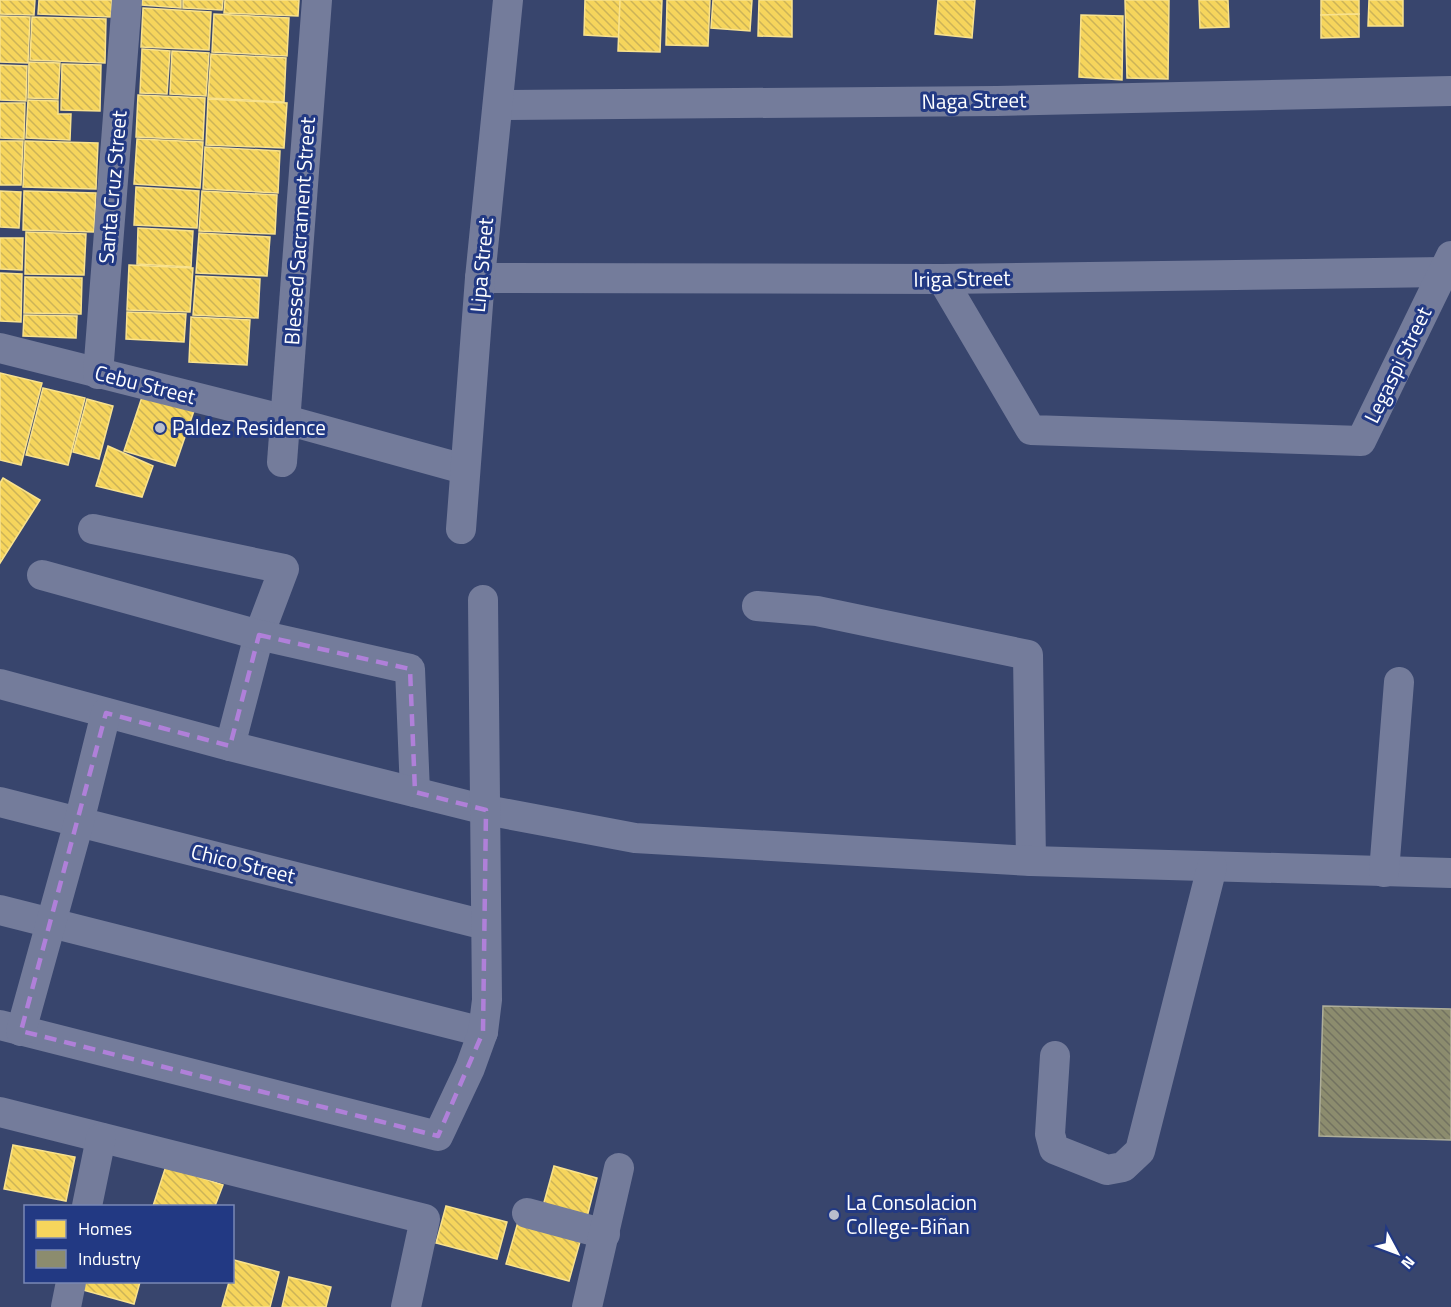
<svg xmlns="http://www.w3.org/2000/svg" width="1451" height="1307" font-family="'Titillium Web',sans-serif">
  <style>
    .homes { fill: url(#homes-back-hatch); stroke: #f9e28d; stroke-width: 1.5 }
    .industry { fill: url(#industry-back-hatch); stroke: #aeae9a; stroke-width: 1.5 }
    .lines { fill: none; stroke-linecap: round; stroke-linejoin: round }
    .minor { stroke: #747c9b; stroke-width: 30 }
    .marked { fill: none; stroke: #b080d9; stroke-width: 4.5; stroke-dasharray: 12 8; stroke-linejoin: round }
    .poi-dot { fill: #b9becc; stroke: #223983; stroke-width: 2 }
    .labels { text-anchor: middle; stroke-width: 6; stroke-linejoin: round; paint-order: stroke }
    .street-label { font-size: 21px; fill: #fff; stroke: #223983 }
    .poi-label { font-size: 21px; fill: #fff; stroke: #223983; text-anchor: start }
  </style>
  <defs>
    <pattern id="homes-back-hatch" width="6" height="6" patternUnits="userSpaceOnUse" patternTransform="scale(1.5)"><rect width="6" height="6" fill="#f6d55c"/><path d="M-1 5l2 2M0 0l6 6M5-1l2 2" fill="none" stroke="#ccb358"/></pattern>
    <pattern id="industry-back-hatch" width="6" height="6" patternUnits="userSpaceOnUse" patternTransform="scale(1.5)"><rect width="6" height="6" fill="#8c8c6e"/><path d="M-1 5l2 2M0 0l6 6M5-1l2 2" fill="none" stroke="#727260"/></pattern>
  </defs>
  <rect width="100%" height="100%" fill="#38456d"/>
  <g class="homes">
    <polygon points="0,0 35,0 34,15 0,14"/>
    <polygon points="39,0 112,0 111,17 38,14"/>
    <polygon points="142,0 181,0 181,8 142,5"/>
    <polygon points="183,0 223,0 222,10 183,8"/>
    <polygon points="225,0 299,0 298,16 224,13"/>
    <polygon points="585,0 620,0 619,37 584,35"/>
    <polygon points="620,0 662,0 660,52 618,51"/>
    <polygon points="667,0 710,0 708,46 666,45"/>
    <polygon points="713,0 752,0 750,31 711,28"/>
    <polygon points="759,0 792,0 792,37 758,36"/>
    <polygon points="938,0 975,0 972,38 935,34"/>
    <polygon points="1125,0 1169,0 1168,79 1127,78"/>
    <polygon points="1199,0 1228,0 1229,27 1200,28"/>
    <polygon points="1321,0 1359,0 1359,14 1321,15"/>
    <polygon points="1369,0 1403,0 1403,26 1368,26"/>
    <polygon points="143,8 211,12 209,50 141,47"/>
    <polygon points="214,14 289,18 287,56 212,52"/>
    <polygon points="1359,14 1359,37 1321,38 1321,15"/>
    <polygon points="1081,15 1123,16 1122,80 1079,77"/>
    <polygon points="0,16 30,17 28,63 0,62"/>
    <polygon points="32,17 106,19 105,63 30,60"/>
    <polygon points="142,49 170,51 167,94 140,93"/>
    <polygon points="172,51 209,53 206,96 170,94"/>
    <polygon points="211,54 286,58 284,102 208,98"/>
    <polygon points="29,62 60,63 58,99 28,98"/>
    <polygon points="62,64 101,65 100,111 61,110"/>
    <polygon points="0,65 27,66 26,101 0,100"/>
    <polygon points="138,95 205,98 203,140 136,137"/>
    <polygon points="208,99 287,103 284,148 206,145"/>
    <polygon points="28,100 58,101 58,114 71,114 70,140 26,138"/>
    <polygon points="0,103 25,103 24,139 0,138"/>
    <polygon points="137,139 203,142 200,188 134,184"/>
    <polygon points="0,141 23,141 21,185 0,185"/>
    <polygon points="25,141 98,143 96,189 23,187"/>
    <polygon points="205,147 280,151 278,193 203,189"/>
    <polygon points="136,187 199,191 197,228 134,225"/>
    <polygon points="0,191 21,192 19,228 0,227"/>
    <polygon points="24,191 96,193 94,232 23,230"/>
    <polygon points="202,191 277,195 275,234 199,231"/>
    <polygon points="138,228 193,231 191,267 137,264"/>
    <polygon points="26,232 86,234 84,275 25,274"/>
    <polygon points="199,233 270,237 267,276 196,273"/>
    <polygon points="0,238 23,238 22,270 0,269"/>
    <polygon points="129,265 193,268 190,312 127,310"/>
    <polygon points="0,273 22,274 21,322 0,321"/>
    <polygon points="196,276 260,279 258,318 193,315"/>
    <polygon points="25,277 82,278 81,314 24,313"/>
    <polygon points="127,312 186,314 184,342 126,339"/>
    <polygon points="24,315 77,316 76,338 23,336"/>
    <polygon points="191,317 250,320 247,365 189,362"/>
    <polygon points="0,373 42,383 21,465 0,460"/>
    <polygon points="43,388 85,398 68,465 26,455"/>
    <polygon points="145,388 196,405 175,466 124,451"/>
    <polygon points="87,399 113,406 99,459 73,452"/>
    <polygon points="108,446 153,466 142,497 96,486"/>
    <polygon points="3,478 40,500 0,563 0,483"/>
    <polygon points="13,1145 75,1157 66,1201 4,1189"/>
    <polygon points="166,1166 223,1185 215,1206 153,1206"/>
    <polygon points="554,1166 597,1178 587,1217 543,1206"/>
    <polygon points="446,1206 507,1222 497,1259 436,1243"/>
    <polygon points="518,1222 581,1238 569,1281 506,1264"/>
    <polygon points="234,1260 279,1272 270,1307 222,1307 229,1282 232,1282"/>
    <polygon points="289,1277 331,1287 326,1307 282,1307"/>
    <polygon points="85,1282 140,1282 134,1304 83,1290"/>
  </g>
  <polygon class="industry" points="1323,1006 1451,1009 1451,1140 1319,1136"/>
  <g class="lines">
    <g class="minor">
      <polyline points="498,105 997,101 1451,91"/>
      <polyline points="480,278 942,279 1444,272"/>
      <polyline points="942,279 1031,430 1361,441 1451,256"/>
      <polyline points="0,348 286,420 464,469"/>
      <polyline points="98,374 127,0"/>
      <polyline points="282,462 317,0"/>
      <polyline points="93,529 284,569 259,635 230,746"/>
      <polyline points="461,529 480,278 508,0"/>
      <polyline points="42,575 259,635 410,669 415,792"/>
      <polyline points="757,606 817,611 1028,655 1031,861"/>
      <polyline points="0,684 230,746 486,810 635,838 1031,861 1451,873"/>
      <polyline points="0,802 485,925"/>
      <polyline points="1384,872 1399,682"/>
      <polyline points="0,910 483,1032"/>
      <polyline points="0,1025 438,1136 470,1068 483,1032 487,1000 483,600"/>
      <polyline points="21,1031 79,822 106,713"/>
      <polyline points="1055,1056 1050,1134 1054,1149 1107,1170 1123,1167 1140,1151 1212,867"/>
      <polyline points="0,1112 425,1219 406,1307"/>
      <polyline points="87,1206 101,1138"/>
      <polyline points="527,1213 605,1234"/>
      <polyline points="66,1307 71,1282"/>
      <polyline points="587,1307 619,1168"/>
    </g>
  </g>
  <path class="marked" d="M 259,635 L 410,669 L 415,792 L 486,810 L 483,1032 L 438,1136 L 21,1031 L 106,713 L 230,746 Z"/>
  <g class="poi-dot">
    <circle cx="160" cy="428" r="6"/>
    <circle cx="834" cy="1215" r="6"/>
  </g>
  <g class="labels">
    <g class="street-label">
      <text transform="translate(974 101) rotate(-1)" y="7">Naga Street</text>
      <text transform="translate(113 187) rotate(-85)" y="7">Santa Cruz Street</text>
      <text transform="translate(300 231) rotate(-86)" y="7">Blessed Sacrament Street</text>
      <text transform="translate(482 265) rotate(-85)" y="7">Lipa Street</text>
      <text transform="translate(962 279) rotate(-1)" y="7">Iriga Street</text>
      <text transform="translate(1398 365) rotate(-64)" y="7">Legaspi Street</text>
      <text transform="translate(145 385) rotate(14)" y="7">Cebu Street</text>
      <text transform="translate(243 864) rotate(14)" y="7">Chico Street</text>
    </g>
    <g class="poi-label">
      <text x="172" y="435">Paldez Residence</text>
      <text x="846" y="1210">La Consolacion<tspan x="846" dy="24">College-Biñan</tspan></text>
    </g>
  </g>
  <rect x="24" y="1205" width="210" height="78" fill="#223983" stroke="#7a88b5" stroke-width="1.5"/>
  <rect x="36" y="1220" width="30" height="18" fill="#f6d55c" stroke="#7a88b5" stroke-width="1.5"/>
  <text x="78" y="1235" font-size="18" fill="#ffffff">Homes</text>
  <rect x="36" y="1250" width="30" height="18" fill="#8c8c6e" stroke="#7a88b5" stroke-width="1.5"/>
  <text x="78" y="1265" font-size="18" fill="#ffffff">Industry</text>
  <g transform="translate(1397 1253) rotate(131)" stroke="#223983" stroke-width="4.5" paint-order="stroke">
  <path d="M0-4.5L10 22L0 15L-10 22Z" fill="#ffffff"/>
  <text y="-9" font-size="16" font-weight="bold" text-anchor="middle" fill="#ffffff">N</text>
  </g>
</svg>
